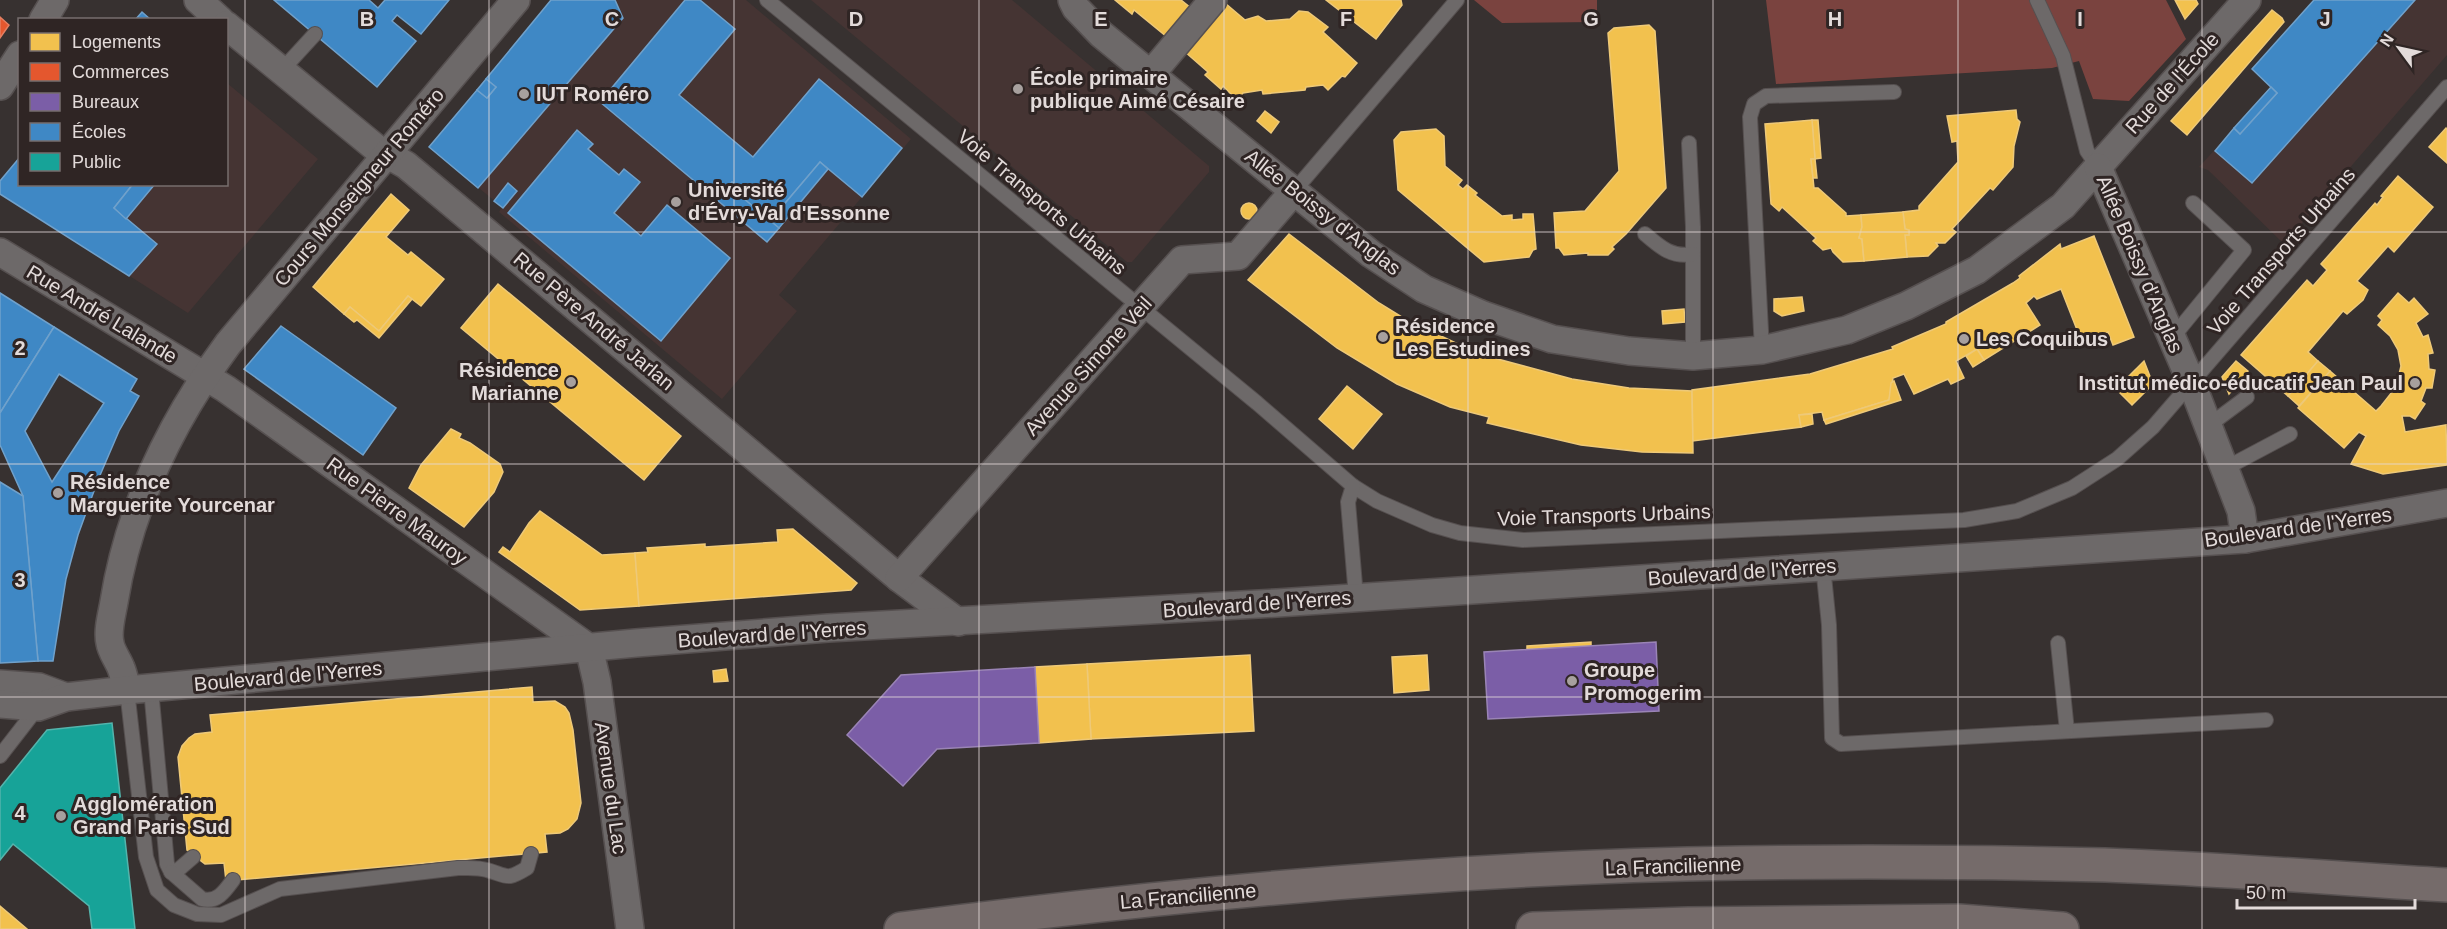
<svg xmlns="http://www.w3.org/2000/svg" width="2447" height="929" font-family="Arial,sans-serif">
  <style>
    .built { fill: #453433 }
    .green { fill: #7a433f }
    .homes { fill: #f2c14e; stroke: #eec978; stroke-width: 1.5 }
    .shops { fill: #e4572e; stroke: #e47f62; stroke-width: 1.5 }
    .offices { fill: #7b5ea7; stroke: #9a84b6; stroke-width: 1.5 }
    .schools { fill: #3f88c5; stroke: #70a1cb; stroke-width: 1.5; fill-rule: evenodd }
    .public { fill: #17a398; stroke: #54b4ac; stroke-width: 1.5 }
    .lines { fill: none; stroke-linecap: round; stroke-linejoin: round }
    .lane-casing { stroke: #565050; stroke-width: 16 }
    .street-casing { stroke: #565050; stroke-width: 30 }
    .highway-casing { stroke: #565050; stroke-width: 36 }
    .lane { stroke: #6d6969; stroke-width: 14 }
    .street { stroke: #6d6969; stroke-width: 27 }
    .highway { stroke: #756b6a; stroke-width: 33 }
    .grid { fill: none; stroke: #e3dbda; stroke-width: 1.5; stroke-opacity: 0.55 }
    .poi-dot { fill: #a7a09e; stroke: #2f2524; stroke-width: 2 }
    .labels { text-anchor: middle; stroke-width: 6; stroke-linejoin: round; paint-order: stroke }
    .poi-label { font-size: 20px; font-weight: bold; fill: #e3dbda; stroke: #2f2524; text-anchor: start }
    .street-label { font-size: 20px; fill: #e3dbda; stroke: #2f2524 }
    .grid-label { font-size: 20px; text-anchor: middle; font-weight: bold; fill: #e3dbda; stroke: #2f2524; stroke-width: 6; stroke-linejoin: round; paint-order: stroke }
  </style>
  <rect width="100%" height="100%" fill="#373130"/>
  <g class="built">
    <polygon points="551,0 746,0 911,139 779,295 797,311 722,399 499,212 502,207 429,147"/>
    <polygon points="811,0 1012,0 1209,166 1209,172 1132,262 1127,262"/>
    <polygon points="2314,0 2447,0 2447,55 2284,244 2208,170 2199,167 2271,88 2252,69"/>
    <polygon points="227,83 318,159 188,313 0,194 0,181 19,157 20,184 226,184"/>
  </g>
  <g class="green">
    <polygon points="1474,0 1597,0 1597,22 1502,23"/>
    <polygon points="1766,0 2166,0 2186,39 2129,101 2093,99 2079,61 2052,68 1776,84"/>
  </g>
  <g class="homes">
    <polygon points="1115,0 1181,0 1191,8 1167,37 1134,10 1132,14"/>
    <polygon points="1326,0 1401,0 1402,5 1376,39"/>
    <polygon points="2175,0 2196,0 2198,4 2185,19"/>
    <polygon points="1225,3 1245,20 1258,16 1266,21 1290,19 1299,11 1308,12 1328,27 1323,32 1357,63 1345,77 1342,76 1328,90 1323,85 1306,87 1305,90 1263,94 1262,90 1243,93 1239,98 1234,97 1223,86 1221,89 1205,75 1208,72 1184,51"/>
    <polygon points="2272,10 2282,18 2284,22 2187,135 2171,121"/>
    <polygon points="1649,25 1655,31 1666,188 1626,234 1612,247 1614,249 1608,255 1588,255 1588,253 1564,255 1559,248 1556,248 1554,213 1585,211 1619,171 1608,33 1614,28"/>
    <polygon points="2016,110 2017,119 2020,122 2014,146 2013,167 1993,190 1990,188 1952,229 1956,232 1945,243 1936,243 1938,246 1928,256 1907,257 1905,235 1909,235 1909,230 1905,229 1903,212 1919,210 1919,206 1958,162 1957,141 1952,142 1947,116"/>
    <polygon points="1265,111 1279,122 1271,133 1257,121"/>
    <polygon points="1812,120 1818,120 1821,158 1815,159"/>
    <polygon points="1812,120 1815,159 1811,159 1814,188 1818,188 1846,213 1846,216 1861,215 1862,227 1859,238 1862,239 1864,261 1843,262 1833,252 1831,248 1823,250 1813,241 1816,238 1782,207 1779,211 1771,204 1765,124"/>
    <polygon points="2446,128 2447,130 2447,163 2429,147"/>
    <polygon points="1436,129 1444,136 1445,166 1462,180 1458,185 1463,189 1467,185 1477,193 1475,195 1502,216 1512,215 1512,220 1523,219 1523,214 1533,214 1536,249 1533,250 1529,257 1484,262 1398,190 1394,140 1401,132"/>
    <polygon points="1811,159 1815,159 1817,178 1813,178"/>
    <polygon points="2398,176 2433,207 2394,252 2388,246 2357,281 2368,290 2363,300 2347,314 2343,311 2308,352 2318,361 2288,396 2241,355 2307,280 2313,286 2327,270 2321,264 2375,203 2377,205 2383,197 2381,196"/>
    <polygon points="391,194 409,210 386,237 408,255 411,252 444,279 421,306 408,296 379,331 350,307 344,314 313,287"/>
    <circle cx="1249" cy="211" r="8"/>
    <polygon points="1903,212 1905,229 1909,230 1909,235 1905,235 1907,257 1864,261 1862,239 1859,238 1862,227 1861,215"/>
    <polygon points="1289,234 1379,303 1405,319 1479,354 1572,379 1629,388 1692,391 1693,453 1642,452 1581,445 1487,423 1489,417 1450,407 1397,384 1337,348 1248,280"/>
    <polygon points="2094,236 2134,337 2113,345 2108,332 2105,334 2107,340 2089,347 2085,338 2081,340 2061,289 2037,299 2034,296 2026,303 2040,325 1984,360 1977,349 1956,361 1964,378 1951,384 1948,379 1914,394 1904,374 1893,378 1889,400 1824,420 1822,412 1799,415 1801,427 1693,441 1692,390 1810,374 1893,349 1892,347 1946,324 1946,322 2013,283 2020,278 2019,276 2060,244 2061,249"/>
    <polygon points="498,284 681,436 644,480 461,328"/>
    <polygon points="2398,293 2409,303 2414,298 2428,314 2416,323 2423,337 2428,335 2433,353 2428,354 2429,369 2435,370 2432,388 2426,388 2421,401 2425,404 2415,419 2410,416 2402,416 2405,432 2446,425 2447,465 2383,474 2351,464 2366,436 2359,432 2344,448 2298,408 2330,371 2376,411 2381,406 2396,387 2401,366 2398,350 2390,336 2378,325 2382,320 2378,316"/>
    <polygon points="408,296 412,299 379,338 357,320 354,322 344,314 350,307 379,331"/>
    <polygon points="1802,297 1804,311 1782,316 1774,311 1774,299"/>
    <polygon points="1684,309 1685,322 1663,324 1662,311"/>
    <polygon points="1977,349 1984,360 1973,367 1966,356"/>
    <polygon points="2144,361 2153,384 2132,405 2116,389"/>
    <polygon points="2236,361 2248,371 2229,394 2222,377"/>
    <polygon points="2318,361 2330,371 2299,406 2288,396"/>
    <polygon points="1894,381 1901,400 1826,424 1824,420 1889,400 1891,383"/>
    <polygon points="1347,386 1382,414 1353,449 1319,419"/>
    <polygon points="1812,414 1813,424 1801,427 1799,415"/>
    <polygon points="451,429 461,434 459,438 470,443 500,464 503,472 494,492 464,527 409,488 421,465"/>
    <polygon points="540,511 602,555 635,553 639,606 580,610 499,552 503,547 510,552 529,523"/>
    <polygon points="793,529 857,583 851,590 639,606 635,553 648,552 647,548 705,544 705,547 778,542 777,530"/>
    <polygon points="1591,642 1591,646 1527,649 1527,646"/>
    <polygon points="1250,655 1254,731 1091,739 1087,664"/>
    <polygon points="1427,655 1429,690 1394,693 1392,657"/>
    <polygon points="1087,664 1091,739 1039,743 1035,667"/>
    <polygon points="726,669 728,681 714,682 713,671"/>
    <polygon points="532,687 533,702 555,701 565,707 569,713 573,730 581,803 577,819 568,829 560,833 545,834 547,852 226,881 224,863 205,864 187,850 178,757 182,746 189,738 195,734 212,732 210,715"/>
    <polygon points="0,906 27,929 0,929"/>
  </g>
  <polygon class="shops" points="0,17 9,25 0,38"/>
  <g class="offices">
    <polygon points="1656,642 1659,711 1488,719 1484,652"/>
    <polygon points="1035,667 1039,743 937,749 903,786 847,735 901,675"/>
  </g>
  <g class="schools">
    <polygon points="274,0 369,0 378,8 385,0 449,0 421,34 397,15 392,21 416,41 377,87"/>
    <polygon points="551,0 615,0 623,18 478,188 429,147 477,90 487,98 496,87 486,79"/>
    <polygon points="685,0 700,0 735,29 679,95 753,157 819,79 902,148 862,197 820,162 770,221 737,193 740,189 732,182 717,200 600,102"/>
    <polygon points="2314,0 2415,0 2252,183 2215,151 2234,128 2240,134 2277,93 2252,69"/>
    <polygon points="142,12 151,20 135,20"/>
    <polygon points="486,79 496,87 487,98 477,90"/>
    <polygon points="2271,87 2277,93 2240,134 2234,128"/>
    <polygon points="577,130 593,144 588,149 619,175 624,169 640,182 614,213 641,236 667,205 730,258 661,341 508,213"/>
    <polygon points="20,157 20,184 133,184 114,208 157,244 129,276 0,194 0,181"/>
    <polygon points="820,162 828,169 779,228 770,221"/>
    <polygon points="732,182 740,189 737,193 779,228 767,242 717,200"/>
    <polygon points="508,183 517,191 503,208 494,201"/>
    <polygon points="133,184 155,184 126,219 114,208"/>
    <polygon points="0,293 54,327 0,413"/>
    <polygon points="281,326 396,408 363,455 244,369"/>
    <path d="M 54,327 L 137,379 L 130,391 L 139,396 L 119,431 L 98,480 L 78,535 L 66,579 L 53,661 L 38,661 L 23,496 L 0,445 L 0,413 ZM 59,374 L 104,403 L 52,482 L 25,431 Z"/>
    <polygon points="0,482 23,496 38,661 0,663"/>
  </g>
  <polygon class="public" points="112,723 135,929 92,929 89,906 13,844 0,860 0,788 47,730"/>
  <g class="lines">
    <defs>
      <g id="lane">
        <polyline points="767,0 1257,403 1353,486 1377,501 1432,525 1460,533 1523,540 1964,520 2017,511 2072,488 2117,459 2153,427 2447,87"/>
        <polyline points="2037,0 2063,56 2087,151 2098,167"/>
        <polyline points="282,70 315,34"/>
        <polyline points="1689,143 1693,227 1693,356"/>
        <polyline points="1294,191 1457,0"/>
        <path d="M 1645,234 C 1660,247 1672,258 1693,254"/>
        <polyline points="2172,338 2244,250 2193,203"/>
        <polyline points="1762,350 1750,117 1754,104 1766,96 1894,92"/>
        <polyline points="2208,426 2247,397"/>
        <polyline points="2224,469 2290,434"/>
        <polyline points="1353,486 1348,502 1356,597"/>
        <polyline points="1823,566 1829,625 1832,738 1841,744 2266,720"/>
        <polyline points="2058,643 2067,731"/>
        <polyline points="151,689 167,864 171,872 178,870 193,857"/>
        <path d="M 127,690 L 146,857 L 157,890 L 174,905 L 197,914 L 221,915 L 280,889 L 458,868 C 467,868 478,867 487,870 C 508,876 506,881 527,868 L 531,854"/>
        <polyline points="0,756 38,707"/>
        <path d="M 171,872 L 202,899 C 217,903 225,891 233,880"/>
      </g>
      <g id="street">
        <polyline points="198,0 220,20"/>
        <polyline points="1072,0 1076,8 1101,34 1371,254 1424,289 1483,315 1552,339 1629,351 1693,356 1762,350 1847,330 1906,306 1977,270 2063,206 2247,0"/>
        <polyline points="43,20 55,0"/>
        <polyline points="226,25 376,148 406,165 899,578 958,622"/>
        <polyline points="1151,74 1213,0"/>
        <polyline points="0,86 20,55"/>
        <polyline points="2098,167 2192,384 2241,511 2245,539"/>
        <polyline points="0,252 226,389 589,648"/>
        <polyline points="899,578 1182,260 1238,256 1294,191"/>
        <polyline points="589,648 597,682 630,929"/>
        <polyline points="0,684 39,687 66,697"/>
        <path d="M 127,690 C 125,683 124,675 121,668 C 118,660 111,651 110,643 C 107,631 112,614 114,602 C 129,508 172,420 228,344 L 516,0"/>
        <polyline points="0,704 38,707 66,697 127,690 636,643 828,628 1277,603 2245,539 2447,503"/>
      </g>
      <g id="highway">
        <path d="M 901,929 C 1179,893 1459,867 1739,863 C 1861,861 1983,862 2105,865 C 2219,869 2333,878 2447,885"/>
        <polyline points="1533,929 1688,924 1959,921 2062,929"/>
      </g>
    </defs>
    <use href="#lane" class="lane-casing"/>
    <use href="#street" class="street-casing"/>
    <use href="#highway" class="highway-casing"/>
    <use href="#lane" class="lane"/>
    <use href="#street" class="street"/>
    <use href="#highway" class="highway"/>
  </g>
  <path class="grid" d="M 245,0 L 245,929M 489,0 L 489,929M 734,0 L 734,929M 979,0 L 979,929M 1224,0 L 1224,929M 1468,0 L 1468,929M 1713,0 L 1713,929M 1958,0 L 1958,929M 2202,0 L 2202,929M 0,232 L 2447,232M 0,464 L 2447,464M 0,697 L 2447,697"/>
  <g class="poi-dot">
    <circle cx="1018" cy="89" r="6"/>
    <circle cx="524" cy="94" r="6"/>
    <circle cx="676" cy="202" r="6"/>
    <circle cx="1383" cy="337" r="6"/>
    <circle cx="1964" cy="339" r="6"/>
    <circle cx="571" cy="382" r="6"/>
    <circle cx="2415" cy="383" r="6"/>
    <circle cx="58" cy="493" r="6"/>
    <circle cx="1572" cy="681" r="6"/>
    <circle cx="61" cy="816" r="6"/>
  </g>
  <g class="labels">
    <g class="poi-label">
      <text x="1030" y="85">École primaire<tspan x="1030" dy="23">publique Aimé Césaire</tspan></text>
      <text x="536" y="101">IUT Roméro</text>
      <text x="688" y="197">Université<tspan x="688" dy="23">d'Évry-Val d'Essonne</tspan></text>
      <text x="1395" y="333">Résidence<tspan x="1395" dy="23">Les Estudines</tspan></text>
      <text x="1976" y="346">Les Coquibus</text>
      <text x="559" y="377" text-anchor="end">Résidence<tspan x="559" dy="23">Marianne</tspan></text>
      <text x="2403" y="390" text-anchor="end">Institut médico-éducatif Jean Paul</text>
      <text x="70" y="489">Résidence<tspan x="70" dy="23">Marguerite Yourcenar</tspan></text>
      <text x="1584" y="677">Groupe<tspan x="1584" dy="23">Promogerim</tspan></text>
      <text x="73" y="811">Agglomération<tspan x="73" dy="23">Grand Paris Sud</tspan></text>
    </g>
    <g class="street-label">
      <text transform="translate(2172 83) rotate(-48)" y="7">Rue de l'École</text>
      <text transform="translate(359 187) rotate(-50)" y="7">Cours Monseigneur Roméro</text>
      <text transform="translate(1042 202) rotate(40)" y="7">Voie Transports Urbains</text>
      <text transform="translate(1323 212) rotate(38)" y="7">Allée Boissy d'Anglas</text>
      <text transform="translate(2281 251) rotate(-49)" y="7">Voie Transports Urbains</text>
      <text transform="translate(2140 264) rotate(67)" y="7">Allée Boissy d'Anglas</text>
      <text transform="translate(102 314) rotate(31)" y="7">Rue André Lalande</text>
      <text transform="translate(594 321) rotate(40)" y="7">Rue Père André Jarlan</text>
      <text transform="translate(1088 366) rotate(-48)" y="7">Avenue Simone Veil</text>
      <text transform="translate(397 511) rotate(36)" y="7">Rue Pierre Mauroy</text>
      <text transform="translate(1604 515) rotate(-2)" y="7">Voie Transports Urbains</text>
      <text transform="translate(2298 527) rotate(-8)" y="7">Boulevard de l'Yerres</text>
      <text transform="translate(1742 572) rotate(-4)" y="7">Boulevard de l'Yerres</text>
      <text transform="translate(1257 604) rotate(-4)" y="7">Boulevard de l'Yerres</text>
      <text transform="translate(772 634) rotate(-4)" y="7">Boulevard de l'Yerres</text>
      <text transform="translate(288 676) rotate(-5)" y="7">Boulevard de l'Yerres</text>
      <text transform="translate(611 788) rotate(82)" y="7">Avenue du Lac</text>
      <text transform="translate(1673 866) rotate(-2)" y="7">La Francilienne</text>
      <text transform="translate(1188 896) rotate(-5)" y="7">La Francilienne</text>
    </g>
  </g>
  <g class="grid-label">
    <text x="367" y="26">B</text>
    <text x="612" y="26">C</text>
    <text x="856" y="26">D</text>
    <text x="1101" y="26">E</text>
    <text x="1346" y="26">F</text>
    <text x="1591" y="26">G</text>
    <text x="1835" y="26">H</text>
    <text x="2080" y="26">I</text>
    <text x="2325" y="26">J</text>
    <text x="20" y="355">2</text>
    <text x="20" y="587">3</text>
    <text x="20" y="820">4</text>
  </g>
  <rect x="18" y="18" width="210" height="168" fill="#2f2524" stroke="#776e6d" stroke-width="1.5"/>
  <rect x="30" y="33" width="30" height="18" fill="#f2c14e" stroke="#776e6d" stroke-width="1.5"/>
  <text x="72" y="48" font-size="18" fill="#e3dbda">Logements</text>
  <rect x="30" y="63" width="30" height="18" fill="#e4572e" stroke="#776e6d" stroke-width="1.5"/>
  <text x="72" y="78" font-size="18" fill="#e3dbda">Commerces</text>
  <rect x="30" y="93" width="30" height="18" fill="#7b5ea7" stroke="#776e6d" stroke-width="1.5"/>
  <text x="72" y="108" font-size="18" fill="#e3dbda">Bureaux</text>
  <rect x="30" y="123" width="30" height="18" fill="#3f88c5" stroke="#776e6d" stroke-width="1.5"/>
  <text x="72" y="138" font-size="18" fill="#e3dbda">Écoles</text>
  <rect x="30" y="153" width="30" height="18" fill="#17a398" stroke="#776e6d" stroke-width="1.5"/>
  <text x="72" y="168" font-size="18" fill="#e3dbda">Public</text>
  <g transform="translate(2399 48) rotate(303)" stroke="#2f2524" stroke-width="4.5" paint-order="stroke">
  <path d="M0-4.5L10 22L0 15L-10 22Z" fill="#e3dbda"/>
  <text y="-9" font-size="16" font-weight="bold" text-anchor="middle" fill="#e3dbda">N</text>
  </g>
  <path d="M2237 899v9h178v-9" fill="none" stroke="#e3dbda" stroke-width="3"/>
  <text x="2246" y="899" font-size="18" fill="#e3dbda" stroke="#2f2524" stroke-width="4.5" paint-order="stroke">50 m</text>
</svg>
